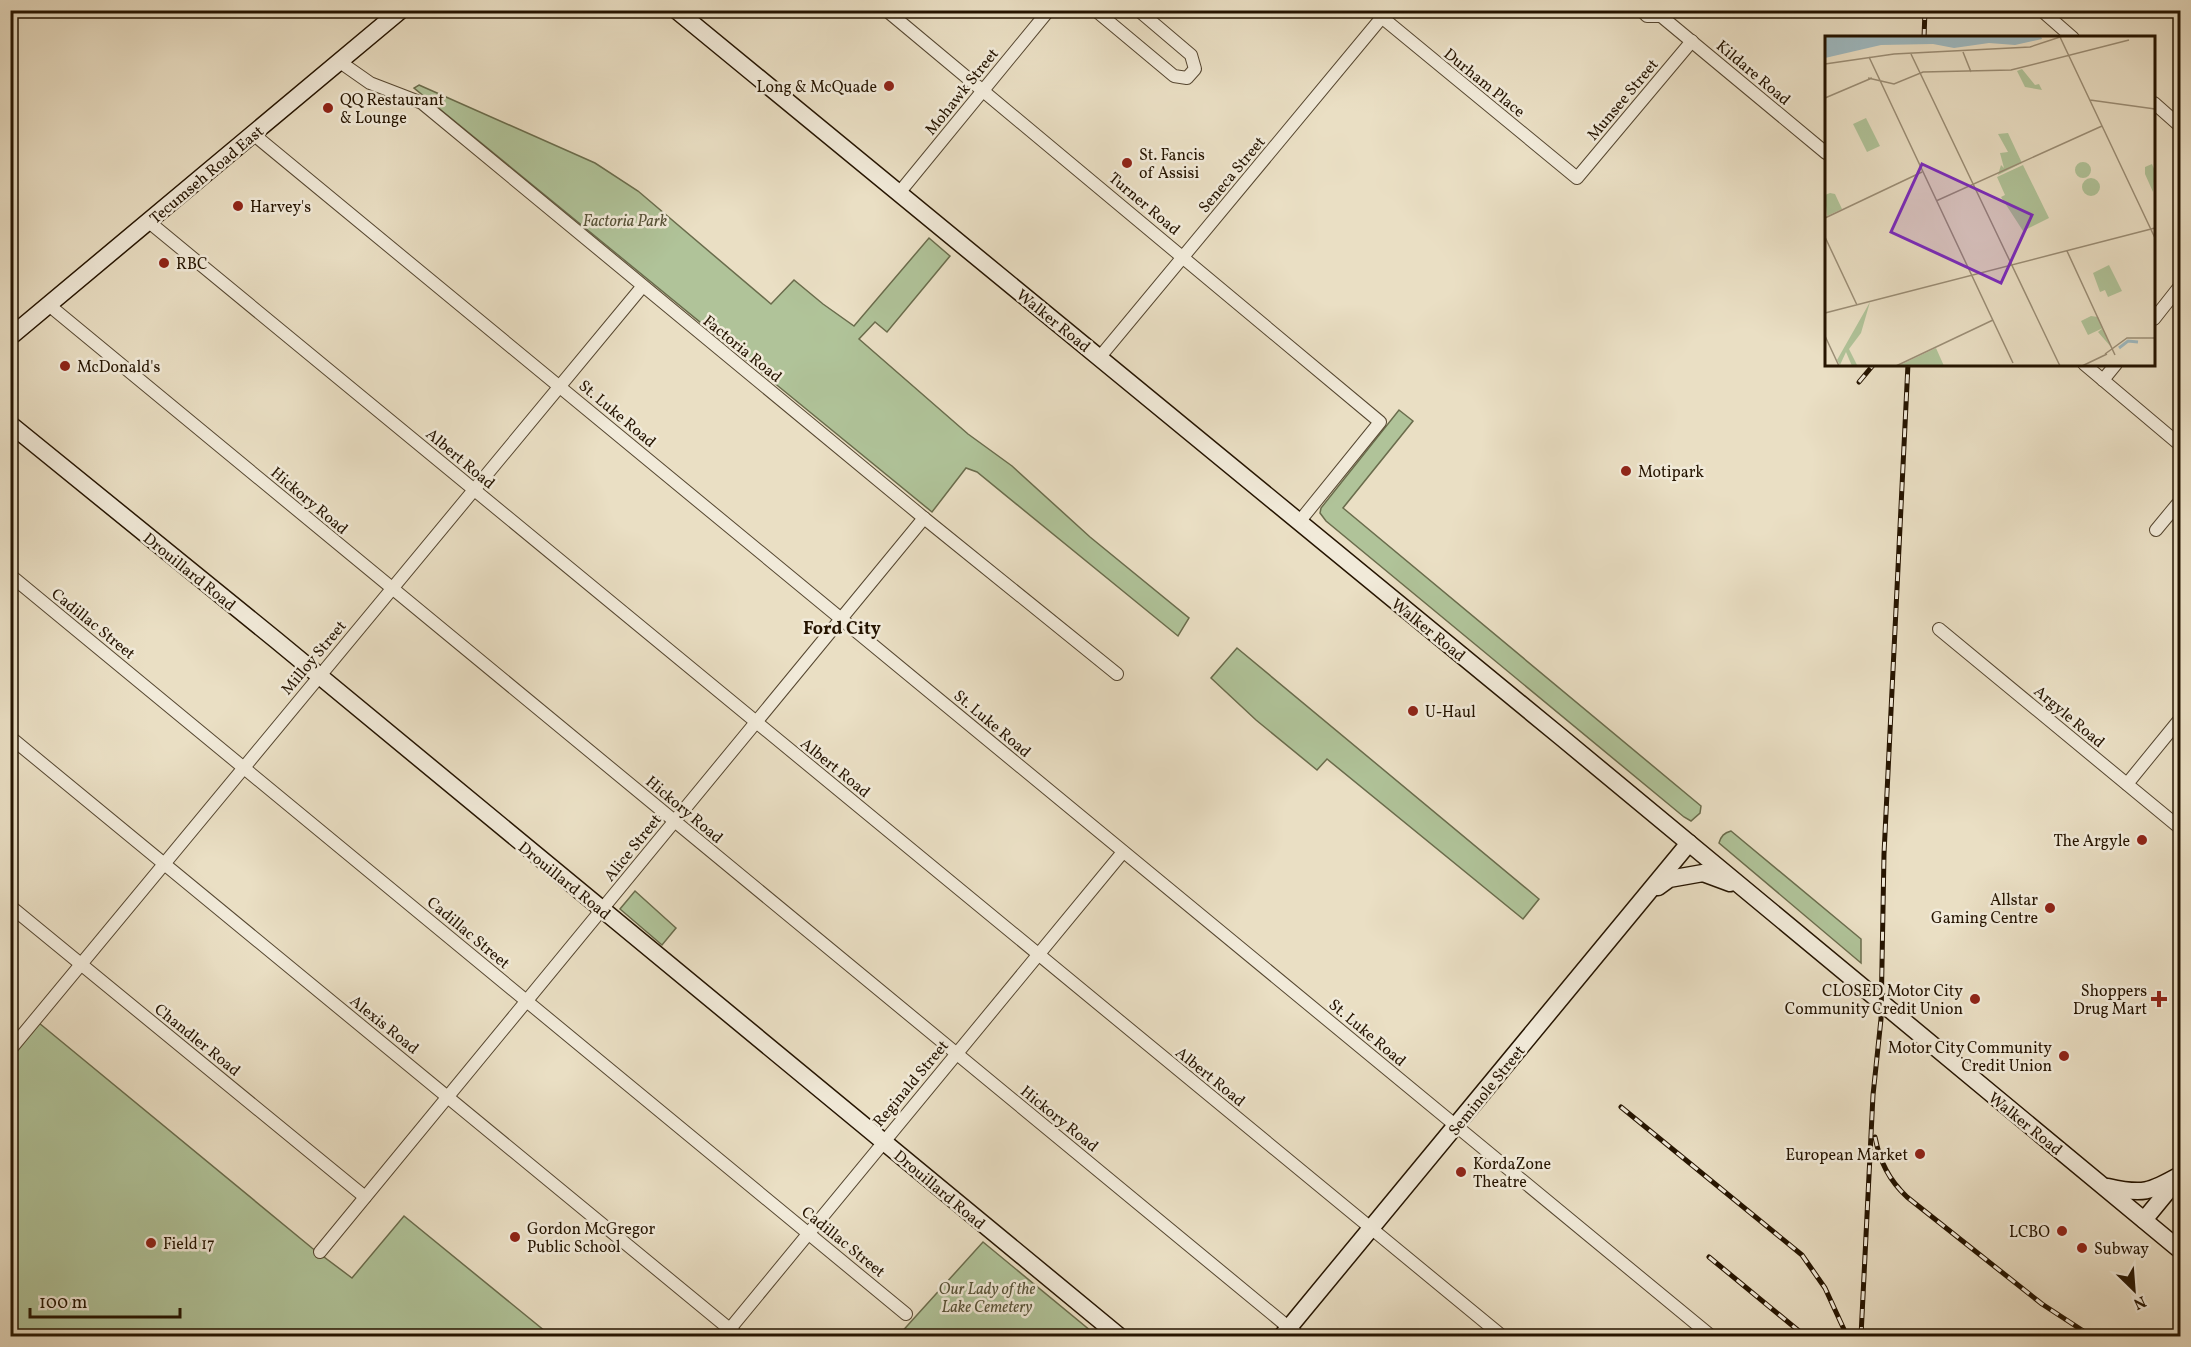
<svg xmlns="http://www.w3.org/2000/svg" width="2191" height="1347" font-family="Vollkorn,serif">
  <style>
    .green { fill: #b0c399; stroke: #6a6c4c; stroke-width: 1.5 }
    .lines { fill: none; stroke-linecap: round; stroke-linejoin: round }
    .street-casing { stroke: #564731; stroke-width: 14 }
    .secondary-casing { stroke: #251400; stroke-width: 19 }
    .street { stroke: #f1ead9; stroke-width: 12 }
    .secondary { stroke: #f1ead9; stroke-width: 16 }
    .rail-casing { stroke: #251400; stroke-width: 5 }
    .rail { stroke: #f1ead9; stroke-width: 3; stroke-dasharray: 9; stroke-linecap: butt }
    .poi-dot { fill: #8f2418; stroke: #f1ead9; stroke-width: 2 }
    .labels { text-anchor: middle; stroke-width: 5; stroke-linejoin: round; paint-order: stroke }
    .street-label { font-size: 16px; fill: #251400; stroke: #f1ead9 }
    .poi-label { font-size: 16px; fill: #251400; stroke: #f1ead9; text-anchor: start }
    .park-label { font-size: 16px; font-style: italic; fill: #565136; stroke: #f1ead9 }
    .neighbourhood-label { font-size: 18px; font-weight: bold; fill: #251400; stroke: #f1ead9 }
    .inset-river { fill: none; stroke: #9eb9c0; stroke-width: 3 }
    .inset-road { fill: none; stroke: #9b8e76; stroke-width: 1.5 }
    .view { fill: #7b2cbf; fill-opacity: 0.15; stroke: #7b2cbf; stroke-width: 3 }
    .inset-edge { fill: none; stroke: #251400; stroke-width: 3 }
  </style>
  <rect width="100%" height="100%" fill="#eadfc4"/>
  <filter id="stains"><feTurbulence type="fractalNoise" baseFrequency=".00333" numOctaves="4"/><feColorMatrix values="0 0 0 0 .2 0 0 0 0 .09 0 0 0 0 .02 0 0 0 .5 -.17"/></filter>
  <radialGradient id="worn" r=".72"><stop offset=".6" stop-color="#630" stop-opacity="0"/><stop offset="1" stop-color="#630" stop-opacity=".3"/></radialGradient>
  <g class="green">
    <polygon points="419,85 595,163 638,191 771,304 794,280 823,304 854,326 929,238 950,256 887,332 875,322 859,339 968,434 1012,466 1090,537 1189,618 1178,636 977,472 966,468 932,512 414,88"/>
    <polygon points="1399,410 1413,421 1343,508 1701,806 1700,813 1691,821 1684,817 1326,521 1320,513 1321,508"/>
    <polygon points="1237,648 1539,899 1523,919 1327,759 1317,770 1256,720 1211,678"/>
    <path d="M 1731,831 L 1861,939 L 1861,963 L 1719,843 C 1721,836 1724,833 1731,831 Z"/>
    <polygon points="635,891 676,928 662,945 620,909"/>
    <polygon points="39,1023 312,1248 352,1278 404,1216 551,1336 11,1336 11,1058"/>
    <polygon points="983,1242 1097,1336 898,1336"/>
  </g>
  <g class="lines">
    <defs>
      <g id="street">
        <polyline points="886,10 1380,422 1299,522"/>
        <polyline points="1095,10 1174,76 1187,78 1195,69 1191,55 1138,10"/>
        <polyline points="1373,10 1577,178 1692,41"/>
        <polyline points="1641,10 1647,16 1661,16"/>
        <polyline points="1659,10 1661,16 1826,153"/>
        <polyline points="2041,10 2073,38"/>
        <polyline points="340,62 370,83 422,103 924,518 1117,674"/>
        <polyline points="2154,103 2180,126"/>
        <polyline points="253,134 1711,1336"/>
        <polyline points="899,193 1049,10"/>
        <polyline points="149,222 1502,1336"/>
        <polyline points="50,306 1299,1336"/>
        <polyline points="2154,319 2180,286"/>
        <polyline points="1099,358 1388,10"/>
        <polyline points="2084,364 2180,445"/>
        <polyline points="2103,380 2116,364"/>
        <polyline points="2156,530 2180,501"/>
        <polyline points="10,575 906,1314"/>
        <polyline points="1939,629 2180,828"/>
        <polyline points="10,737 738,1336"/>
        <polyline points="2127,784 2180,719"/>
        <polyline points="10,906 365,1197"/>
        <polyline points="10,1050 642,287"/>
        <polyline points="320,1252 924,518"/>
        <polyline points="724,1336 1123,852"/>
      </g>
      <g id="secondary">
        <polyline points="676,10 1561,737 2180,1250"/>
        <polyline points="10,337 401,10"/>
        <polyline points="10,424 276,640 1119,1336"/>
        <polyline points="1658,887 1669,879 1703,873 1730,883"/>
        <path d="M 2108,1187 C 2143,1195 2150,1192 2180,1175"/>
        <polyline points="2144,1220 2176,1181"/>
        <polyline points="1282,1336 1689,843"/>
      </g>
    </defs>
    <use href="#street" class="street-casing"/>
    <use href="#secondary" class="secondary-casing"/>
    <use href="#street" class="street"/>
    <use href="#secondary" class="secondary"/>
    <defs>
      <g id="rail">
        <polyline points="1924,38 1925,10"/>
        <polyline points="1859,382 1874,364"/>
        <polyline points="1621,1107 1802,1255 1825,1288 1847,1336"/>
        <path d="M 1875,1137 C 1880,1162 1889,1180 1907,1197 L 2042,1304 L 2091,1336"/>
        <polyline points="1709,1257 1805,1336"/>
        <polyline points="1861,1336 1873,1095 1881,1019 1884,854 1908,364"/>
      </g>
    </defs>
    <use href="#rail" class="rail-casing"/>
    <use href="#rail" class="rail"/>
  </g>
  <g class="poi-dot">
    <circle cx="889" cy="86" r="6"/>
    <circle cx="328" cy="108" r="6"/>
    <circle cx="1127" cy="163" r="6"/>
    <circle cx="238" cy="206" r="6"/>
    <circle cx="164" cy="263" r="6"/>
    <circle cx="65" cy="366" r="6"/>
    <circle cx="1626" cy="471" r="6"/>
    <circle cx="1413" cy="711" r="6"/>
    <circle cx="2142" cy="840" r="6"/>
    <circle cx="2050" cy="908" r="6"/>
    <circle cx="1975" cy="999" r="6"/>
    <path d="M2156 990h6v6h6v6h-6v6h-6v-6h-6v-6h6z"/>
    <circle cx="2064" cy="1056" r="6"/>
    <circle cx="1920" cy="1154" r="6"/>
    <circle cx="1461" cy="1172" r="6"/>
    <circle cx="2062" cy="1231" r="6"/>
    <circle cx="515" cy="1237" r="6"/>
    <circle cx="151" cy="1243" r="6"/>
    <circle cx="2082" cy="1248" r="6"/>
  </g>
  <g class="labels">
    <g class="street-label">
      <text transform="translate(1754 72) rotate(40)" y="6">Kildare Road</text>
      <text transform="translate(1485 82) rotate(39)" y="6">Durham Place</text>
      <text transform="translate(961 91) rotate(-51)" y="6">Mohawk Street</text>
      <text transform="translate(1622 99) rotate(-50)" y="6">Munsee Street</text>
      <text transform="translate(206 174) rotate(-40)" y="6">Tecumseh Road East</text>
      <text transform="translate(1231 174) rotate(-50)" y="6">Seneca Street</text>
      <text transform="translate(1145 203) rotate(40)" y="6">Turner Road</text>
      <text transform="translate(1054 320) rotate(39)" y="6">Walker Road</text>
      <text transform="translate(743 348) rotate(39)" y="6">Factoria Road</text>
      <text transform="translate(618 413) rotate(40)" y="6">St. Luke Road</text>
      <text transform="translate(461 458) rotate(40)" y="6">Albert Road</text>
      <text transform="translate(310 500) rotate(40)" y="6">Hickory Road</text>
      <text transform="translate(190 571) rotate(39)" y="6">Drouillard Road</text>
      <text transform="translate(94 623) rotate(39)" y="6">Cadillac Street</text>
      <text transform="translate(1429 629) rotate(39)" y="6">Walker Road</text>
      <text transform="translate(313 657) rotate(-50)" y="6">Milloy Street</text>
      <text transform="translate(2070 716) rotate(40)" y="6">Argyle Road</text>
      <text transform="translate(993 723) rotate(40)" y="6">St. Luke Road</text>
      <text transform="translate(836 767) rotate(39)" y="6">Albert Road</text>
      <text transform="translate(685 809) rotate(40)" y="6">Hickory Road</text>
      <text transform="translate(632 847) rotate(-51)" y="6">Alice Street</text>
      <text transform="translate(565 880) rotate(39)" y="6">Drouillard Road</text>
      <text transform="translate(469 932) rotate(40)" y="6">Cadillac Street</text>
      <text transform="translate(385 1024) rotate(39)" y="6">Alexis Road</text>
      <text transform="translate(1368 1032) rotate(40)" y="6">St. Luke Road</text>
      <text transform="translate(198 1039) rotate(39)" y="6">Chandler Road</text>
      <text transform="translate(1211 1076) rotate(39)" y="6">Albert Road</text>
      <text transform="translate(910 1083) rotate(-50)" y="6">Reginald Street</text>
      <text transform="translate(1486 1090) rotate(-51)" y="6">Seminole Street</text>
      <text transform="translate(1060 1118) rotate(39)" y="6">Hickory Road</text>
      <text transform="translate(2026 1123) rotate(39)" y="6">Walker Road</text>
      <text transform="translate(940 1189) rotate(40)" y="6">Drouillard Road</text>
      <text transform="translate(844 1241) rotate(39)" y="6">Cadillac Street</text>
    </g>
    <g class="poi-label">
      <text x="877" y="92" text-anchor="end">Long &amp; McQuade</text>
      <text x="340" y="105">QQ Restaurant<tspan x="340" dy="18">&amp; Lounge</tspan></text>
      <text x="1139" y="160">St. Fancis<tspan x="1139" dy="18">of Assisi</tspan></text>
      <text x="250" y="212">Harvey's</text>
      <text x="176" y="269">RBC</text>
      <text x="77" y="372">McDonald's</text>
      <text x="1638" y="477">Motipark</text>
      <text x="1425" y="717">U-Haul</text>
      <text x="2130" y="846" text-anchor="end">The Argyle</text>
      <text x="2038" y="905" text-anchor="end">Allstar<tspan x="2038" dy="18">Gaming Centre</tspan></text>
      <text x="1963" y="996" text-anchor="end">CLOSED Motor City<tspan x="1963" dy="18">Community Credit Union</tspan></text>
      <text x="2147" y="996" text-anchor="end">Shoppers<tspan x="2147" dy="18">Drug Mart</tspan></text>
      <text x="2052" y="1053" text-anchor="end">Motor City Community<tspan x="2052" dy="18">Credit Union</tspan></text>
      <text x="1908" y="1160" text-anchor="end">European Market</text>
      <text x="1473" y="1169">KordaZone<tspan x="1473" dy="18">Theatre</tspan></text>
      <text x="527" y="1234">Gordon McGregor<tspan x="527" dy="18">Public School</tspan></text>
      <text x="2050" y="1237" text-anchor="end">LCBO</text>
      <text x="163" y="1249">Field 17</text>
      <text x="2094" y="1254">Subway</text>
    </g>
    <g class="park-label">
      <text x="625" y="226">Factoria Park</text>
      <text x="987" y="1294">Our Lady of the<tspan x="987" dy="18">Lake Cemetery</tspan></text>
    </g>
    <g class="neighbourhood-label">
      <text x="842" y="634">Ford City</text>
    </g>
  </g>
  <g transform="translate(1825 36)">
    <rect width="330" height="330" fill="#eadfc4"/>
    <path d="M 197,33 L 210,49 L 214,48 L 217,54 L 200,51 L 192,35 ZM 41,82 L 55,110 L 42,116 L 28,88 ZM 183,97 L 197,127 L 173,139 L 176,129 L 179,132 L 175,117 L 183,116 L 173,98 ZM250 134a8 8 0 1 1 16 0a8 8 0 1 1-16 0ZM 327,128 L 330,135 L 328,156 L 320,138 L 320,131 ZM 198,129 L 224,182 L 198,195 L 176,161 L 180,159 L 172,141 ZM257 151a9 9 0 1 1 18 0a9 9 0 1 1-18 0ZM 5,157 L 10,158 L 17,173 L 2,180 L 0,159 ZM 284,229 L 297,255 L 283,261 L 280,254 L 275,256 L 268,237 ZM 45,266 L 36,297 L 24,313 L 32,329 L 27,330 L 21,316 L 15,329 L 12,324 ZM 266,280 L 273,281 L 286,311 L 273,296 L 278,292 L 263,299 L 256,285 ZM 111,312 L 119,330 L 73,330 Z" fill="#b0c399"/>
    <path d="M 0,0 L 216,0 L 217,3 L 190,9 L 164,7 L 129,12 L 108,8 L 56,9 L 0,22 Z" fill="#9eb9c0"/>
    <path class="inset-river" d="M 294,312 L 303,305 L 313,306"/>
    <path class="inset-road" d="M 235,1 L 330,202M 138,16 L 146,36M 86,18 L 235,330M 44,21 L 188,327M 0,28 L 69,18 L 205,11 L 238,0M 43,42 L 69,48 L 98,36 L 186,34 L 304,4M 0,62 L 47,42M 265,64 L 330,73M 111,165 L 277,90M 0,182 L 97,136M 0,201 L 32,269M 242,215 L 290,319M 0,277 L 330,192M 0,300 L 14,330M 280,318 L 302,302 L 330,302M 71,330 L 168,284M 257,330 L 282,318"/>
    <path class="view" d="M 97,128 L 207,179 L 176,247 L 66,196 Z"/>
    <rect width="330" height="330" class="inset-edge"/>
  </g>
  <rect width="2191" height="1347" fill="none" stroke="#eadfc4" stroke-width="36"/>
  <rect x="12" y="12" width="2167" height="1323" fill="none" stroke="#251400" stroke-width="3"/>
  <rect x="18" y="18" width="2155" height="1311" fill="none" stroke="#251400" stroke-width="1.5"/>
  <g transform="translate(2134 1290) rotate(155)" stroke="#f1ead9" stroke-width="4.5" paint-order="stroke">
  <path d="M0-4.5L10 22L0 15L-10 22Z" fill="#251400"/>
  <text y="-9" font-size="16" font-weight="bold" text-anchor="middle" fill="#251400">N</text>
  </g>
  <path d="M30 1308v9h150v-9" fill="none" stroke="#251400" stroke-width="3"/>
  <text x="39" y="1308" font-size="18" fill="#251400" stroke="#f1ead9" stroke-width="4.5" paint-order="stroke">100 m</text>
  <rect width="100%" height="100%" filter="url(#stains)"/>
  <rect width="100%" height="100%" fill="url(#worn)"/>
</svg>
